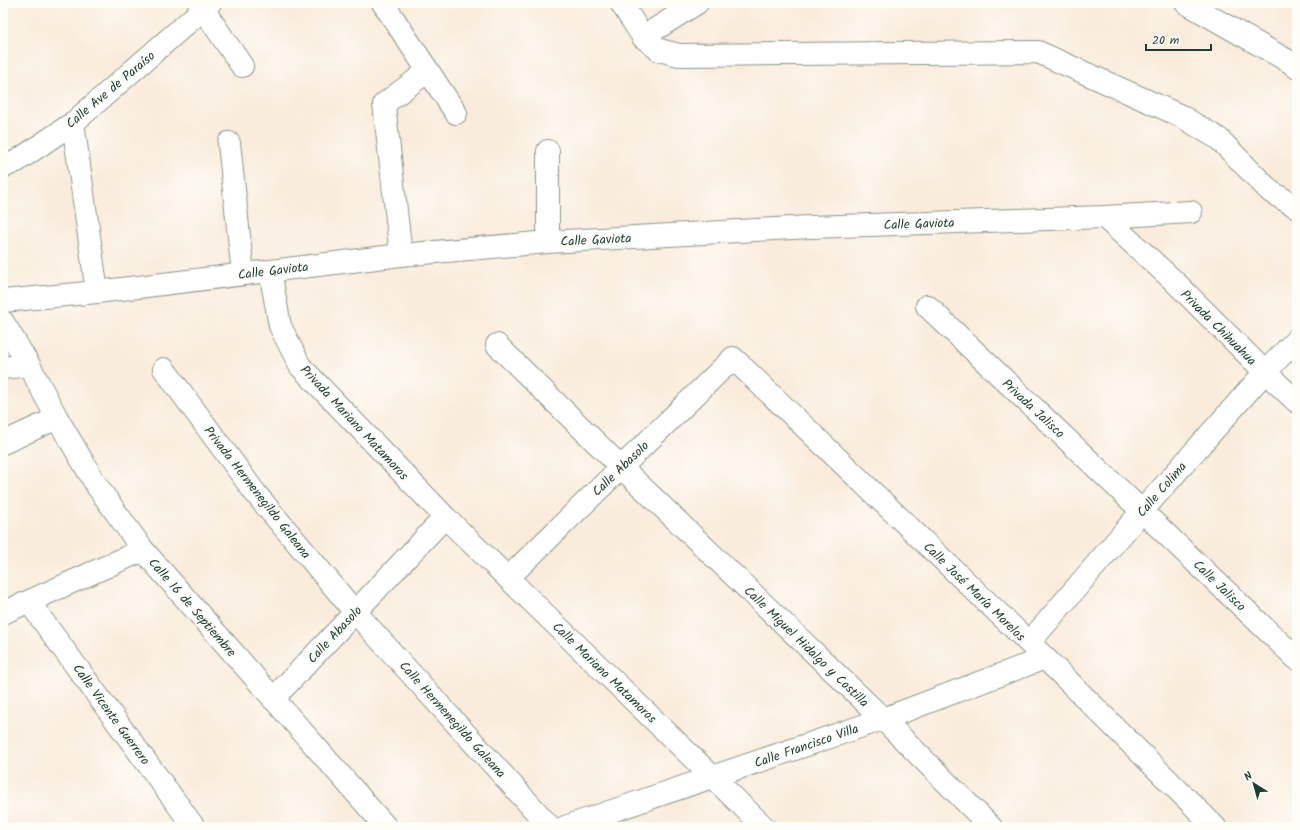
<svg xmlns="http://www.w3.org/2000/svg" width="1300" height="830" font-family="Kalam,sans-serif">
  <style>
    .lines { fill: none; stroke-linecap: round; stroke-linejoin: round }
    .minor-casing { stroke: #8c9488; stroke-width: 24 }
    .minor { stroke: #fff; stroke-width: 22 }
    .labels { text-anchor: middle; stroke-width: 3; stroke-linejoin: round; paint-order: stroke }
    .street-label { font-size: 13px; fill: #1f3d34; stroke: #fdfcf7 }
  </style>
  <rect width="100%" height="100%" fill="#fdfcf7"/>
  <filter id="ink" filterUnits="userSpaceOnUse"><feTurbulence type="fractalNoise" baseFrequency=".025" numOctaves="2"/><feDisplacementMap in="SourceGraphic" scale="8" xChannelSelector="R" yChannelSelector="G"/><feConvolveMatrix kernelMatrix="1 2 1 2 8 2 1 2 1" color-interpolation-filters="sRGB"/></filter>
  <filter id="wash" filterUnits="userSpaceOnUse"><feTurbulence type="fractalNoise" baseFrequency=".012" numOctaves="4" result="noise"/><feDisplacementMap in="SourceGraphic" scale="16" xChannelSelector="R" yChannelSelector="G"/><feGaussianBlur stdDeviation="0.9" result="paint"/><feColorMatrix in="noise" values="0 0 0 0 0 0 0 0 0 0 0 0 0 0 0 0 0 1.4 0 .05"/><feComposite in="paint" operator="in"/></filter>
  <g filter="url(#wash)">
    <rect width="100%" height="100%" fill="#f9ecdc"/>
  </g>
  <g filter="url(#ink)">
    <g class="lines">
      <defs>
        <g id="minor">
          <polyline points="199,3 242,66"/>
          <polyline points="383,3 456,113"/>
          <polyline points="621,3 643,37 659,50 679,55 1038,52 1181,116 1219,139 1271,192 1297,207"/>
          <polyline points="1186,3 1290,62 1297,68"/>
          <polyline points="643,37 697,3"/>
          <polyline points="73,123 97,292"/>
          <polyline points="229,143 243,274"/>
          <polyline points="548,151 548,242"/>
          <polyline points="3,167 17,161 73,123 210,3"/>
          <polyline points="1104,217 1174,281 1265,372 1297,402"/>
          <polyline points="401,255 384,104 428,71"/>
          <polyline points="270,271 280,326 300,366 445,517 764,827"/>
          <polyline points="3,301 97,292 401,255 548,242 810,227 1104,217 1191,212"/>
          <polyline points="927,306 1297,659"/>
          <polyline points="3,322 29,365 57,418 97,486 143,550 386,827"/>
          <polyline points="497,345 621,467 883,719 991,827"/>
          <polyline points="3,368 29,365"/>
          <polyline points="164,369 256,494 355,612 550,827"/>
          <polyline points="3,443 57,418"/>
          <polyline points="508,578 733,358 1045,658 1215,827"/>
          <polyline points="29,602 194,827"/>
          <polyline points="3,613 143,550"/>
          <polyline points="1029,643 1142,511 1265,372 1297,339"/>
          <polyline points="273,699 445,517"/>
          <polyline points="565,827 883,719 1045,658"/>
        </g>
      </defs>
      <use href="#minor" class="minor-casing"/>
      <use href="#minor" class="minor"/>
    </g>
  </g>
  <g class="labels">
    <g class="street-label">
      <text transform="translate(110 89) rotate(-40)" y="5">Calle Ave de Paraíso</text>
      <text transform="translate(919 223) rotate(-2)" y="5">Calle Gaviota</text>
      <text transform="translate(596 239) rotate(-3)" y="5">Calle Gaviota</text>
      <text transform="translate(273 270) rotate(-7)" y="5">Calle Gaviota</text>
      <text transform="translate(1219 327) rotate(45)" y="5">Privada Chihuahua</text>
      <text transform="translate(1034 408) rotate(43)" y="5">Privada Jalisco</text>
      <text transform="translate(355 422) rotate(47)" y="5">Privada Mariano Matamoros</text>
      <text transform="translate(620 468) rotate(-44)" y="5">Calle Abasolo</text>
      <text transform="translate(1161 489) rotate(-49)" y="5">Calle Colima</text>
      <text transform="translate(258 492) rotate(52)" y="5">Privada Hermenegildo Galeana</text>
      <text transform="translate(1220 585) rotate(44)" y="5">Calle Jalisco</text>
      <text transform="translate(975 591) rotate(44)" y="5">Calle José María Morelos</text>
      <text transform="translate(193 607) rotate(49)" y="5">Calle 16 de Septiembre</text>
      <text transform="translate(334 634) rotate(-47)" y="5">Calle Abasolo</text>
      <text transform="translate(807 646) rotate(44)" y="5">Calle Miguel Hidalgo y Costilla</text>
      <text transform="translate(605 672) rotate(44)" y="5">Calle Mariano Matamoros</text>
      <text transform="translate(112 714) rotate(54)" y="5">Calle Vicente Guerrero</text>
      <text transform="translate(453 719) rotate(48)" y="5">Calle Hermenegildo Galeana</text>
      <text transform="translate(806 745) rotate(-19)" y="5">Calle Francisco Villa</text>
    </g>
  </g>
  <rect width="1300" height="830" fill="none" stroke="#fdfcf7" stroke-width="16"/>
  <g transform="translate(1254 784) rotate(323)" stroke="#fdfcf7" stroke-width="3" paint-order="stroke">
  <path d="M0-3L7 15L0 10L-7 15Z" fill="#1f3d34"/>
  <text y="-6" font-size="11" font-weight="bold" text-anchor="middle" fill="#1f3d34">N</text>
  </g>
  <path d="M1146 44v6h65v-6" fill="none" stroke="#1f3d34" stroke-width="2"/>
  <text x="1152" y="44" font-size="12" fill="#1f3d34" stroke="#fdfcf7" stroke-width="3" paint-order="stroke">20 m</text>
</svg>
